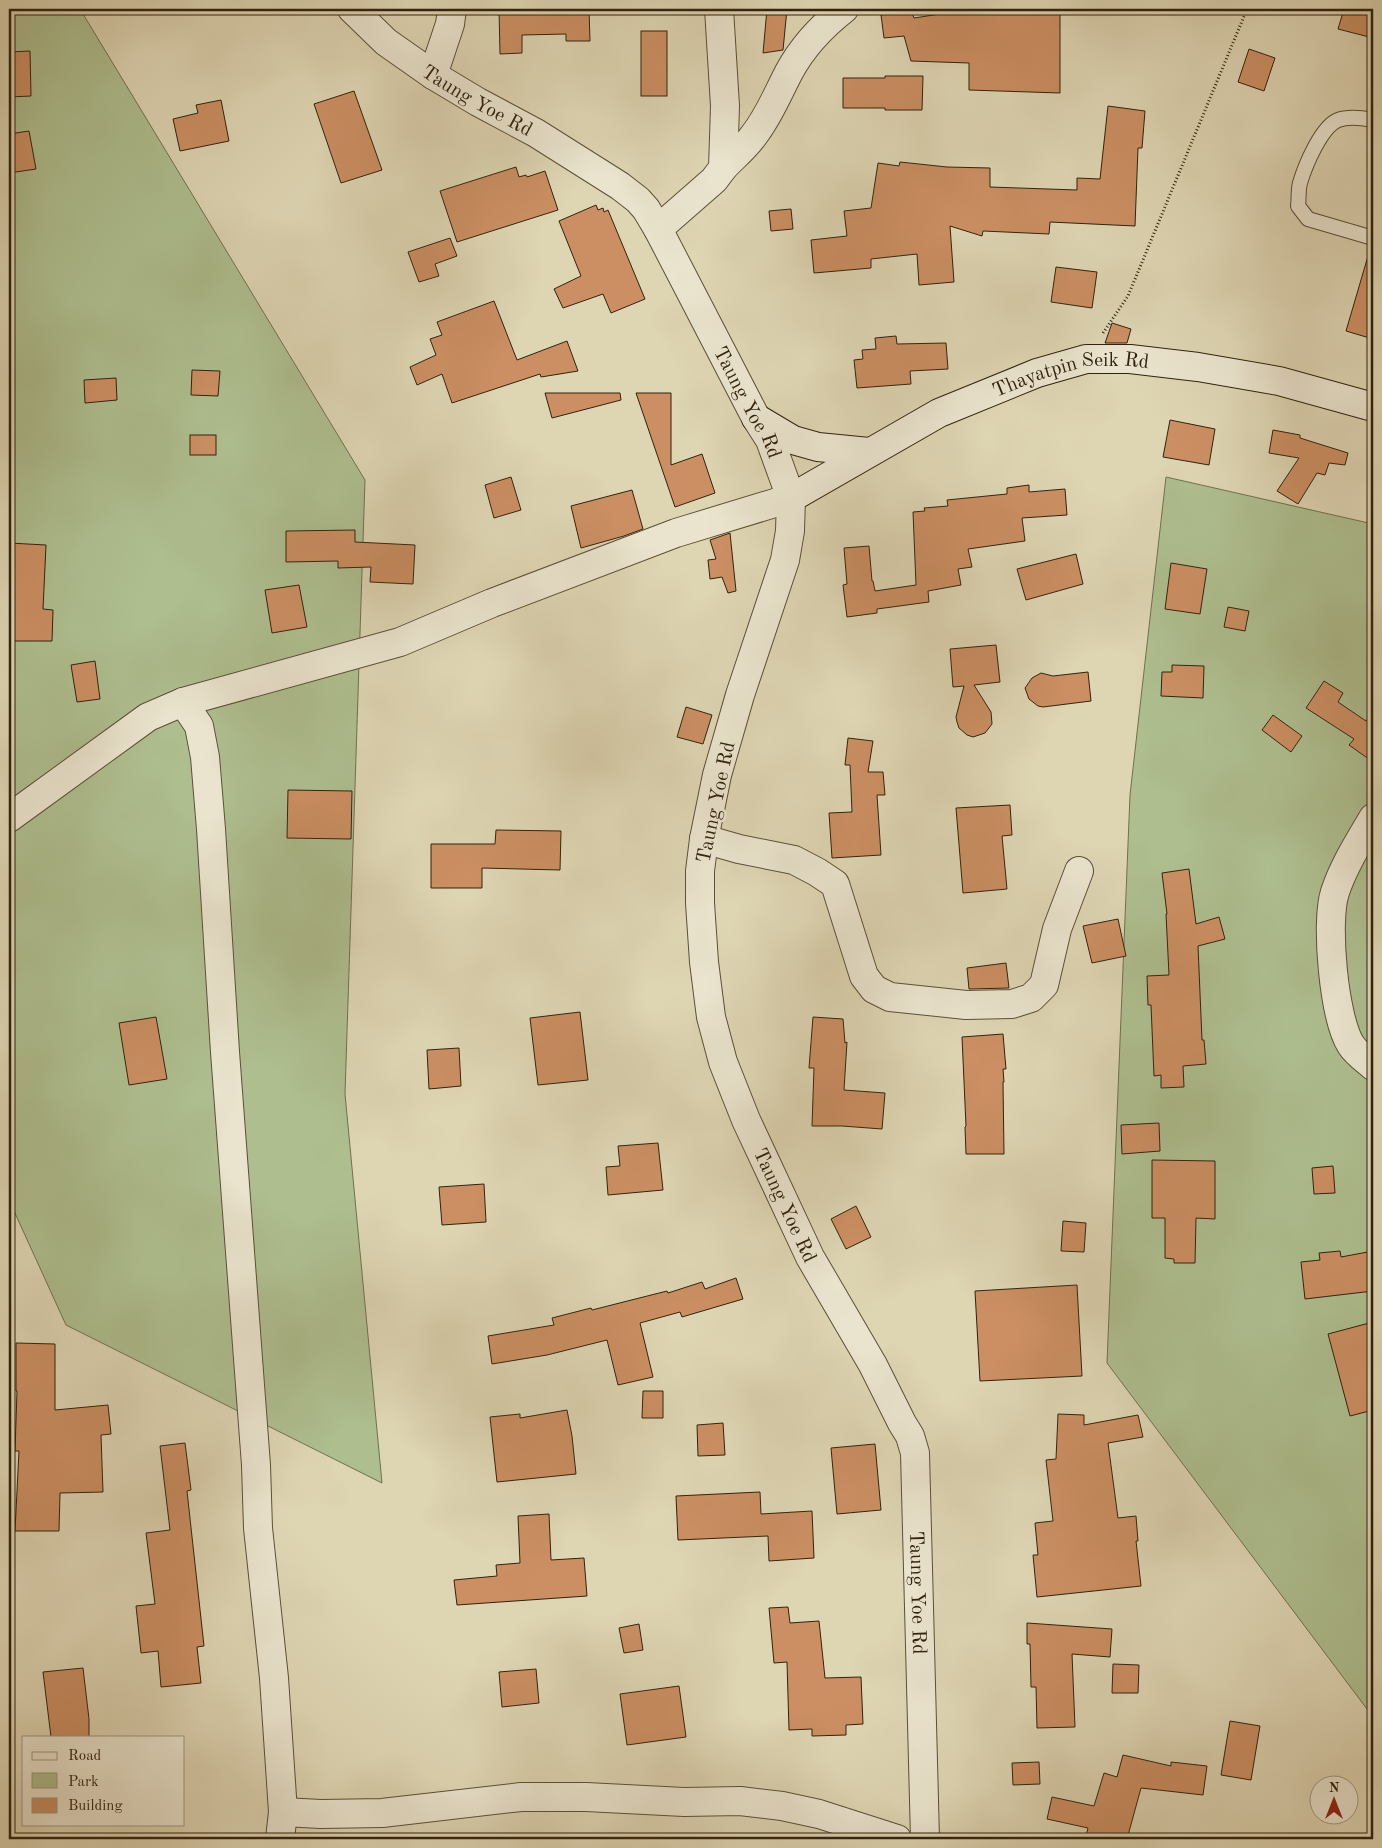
<svg xmlns="http://www.w3.org/2000/svg" width="1382" height="1848" font-family="'Old Standard TT',serif">
  <style>
    .green { fill: #aebe8f; stroke: #70704f }
    .building { fill: #cb8f63; stroke: #31220f }
    .lines { fill: none; stroke-linecap: round; stroke-linejoin: round }
    .lane-casing { stroke: #5c4f38; stroke-width: 16 }
    .street-casing { stroke: #5c4f38; stroke-width: 30 }
    .secondary-casing { stroke: #31220f; stroke-width: 30 }
    .path { stroke: #31220f; stroke-width: 3; stroke-dasharray: 1 2.5; stroke-linecap: butt }
    .lane { stroke: #eae4ce; stroke-width: 14 }
    .street { stroke: #eae4ce; stroke-width: 28 }
    .secondary { stroke: #eae4ce; stroke-width: 28 }
    .labels { text-anchor: middle; stroke-width: 5; stroke-linejoin: round; paint-order: stroke }
    .street-label { font-size: 20px; fill: #31220f; stroke: #eae4ce }
  </style>
  <rect width="100%" height="100%" fill="#ded5b3"/>
  <filter id="stains"><feTurbulence type="fractalNoise" baseFrequency=".004" numOctaves="4"/><feColorMatrix values="0 0 0 0 .2 0 0 0 0 .09 0 0 0 0 .02 0 0 0 .5 -.17"/></filter>
  <radialGradient id="worn" r=".72"><stop offset=".6" stop-color="#630" stop-opacity="0"/><stop offset="1" stop-color="#630" stop-opacity=".3"/></radialGradient>
  <g class="green">
    <polygon points="9,9 80,9 365,480 345,1094 382,1483 66,1325 9,1200"/>
    <polygon points="1166,477 1373,524 1373,1717 1107,1363 1130,795"/>
  </g>
  <g class="building">
    <polygon points="499,9 589,9 590,41 566,41 566,34 522,35 522,53 500,54"/>
    <polygon points="767,9 787,9 783,50 763,53"/>
    <polygon points="911,9 914,18 959,11 958,9 1060,9 1060,93 969,90 969,63 911,61 904,36 884,38 881,15"/>
    <polygon points="1344,9 1373,9 1373,38 1338,29"/>
    <rect x="641" y="31" width="26" height="65"/>
    <polygon points="1249,49 1275,58 1264,91 1238,82"/>
    <polygon points="30,51 31,96 9,97 9,52"/>
    <polygon points="885,76 923,76 922,110 885,110 885,108 843,108 843,78 885,78"/>
    <polygon points="354,91 382,170 341,183 314,104"/>
    <polygon points="221,100 229,141 180,151 173,119 198,113 196,105"/>
    <polygon points="1108,106 1145,111 1142,148 1138,148 1135,226 1050,222 1049,234 983,231 982,236 950,226 954,282 919,285 917,254 871,259 871,268 814,273 811,240 847,236 844,211 871,208 878,163 899,166 900,162 947,167 990,168 990,187 1077,190 1077,178 1100,179"/>
    <polygon points="29,131 36,169 9,173 9,134"/>
    <polygon points="516,167 519,177 526,175 527,177 545,171 558,210 457,242 440,191"/>
    <polygon points="596,205 598,210 603,208 604,212 608,210 645,299 611,313 603,294 563,308 554,289 581,276 559,221"/>
    <polygon points="791,209 793,229 771,231 769,211"/>
    <polygon points="450,238 457,256 435,264 439,276 419,282 408,252"/>
    <polygon points="1368,256 1373,257 1373,339 1346,331"/>
    <polygon points="1056,267 1097,272 1092,308 1051,302"/>
    <polygon points="494,301 517,360 567,341 578,371 541,377 540,374 452,403 442,374 417,385 410,367 436,355 430,339 442,335 437,322"/>
    <polygon points="1112,323 1131,329 1127,343 1105,343"/>
    <polygon points="896,336 897,344 946,343 948,369 910,371 911,384 857,388 854,360 863,359 862,350 876,349 875,338"/>
    <polygon points="192,370 220,371 218,396 191,395"/>
    <polygon points="116,378 117,400 85,403 84,380"/>
    <polygon points="545,393 620,393 621,400 552,418"/>
    <polygon points="636,393 671,393 671,465 702,454 715,493 675,507"/>
    <polygon points="1170,420 1215,429 1209,465 1163,457"/>
    <polygon points="1273,430 1300,435 1300,438 1348,453 1345,465 1329,463 1325,475 1317,473 1298,504 1277,491 1299,458 1269,453"/>
    <rect x="190" y="435" width="26" height="20"/>
    <polygon points="511,477 521,510 494,518 485,485"/>
    <polygon points="1029,485 1029,492 1065,489 1067,515 1022,518 1025,541 968,549 972,567 958,569 961,585 928,591 929,602 877,609 877,613 847,617 843,585 847,584 844,548 869,546 872,581 873,581 875,591 916,585 913,512 925,511 924,508 948,506 947,500 1007,494 1007,488"/>
    <polygon points="632,490 643,529 624,536 581,548 571,506"/>
    <polygon points="355,530 355,542 415,545 413,584 370,582 371,567 338,568 338,561 286,562 286,531"/>
    <polygon points="730,533 736,591 728,593 722,577 710,579 708,560 716,559 710,540"/>
    <polygon points="9,543 46,545 43,609 53,610 52,641 9,641"/>
    <polygon points="1076,554 1083,584 1026,600 1017,569"/>
    <polygon points="1171,563 1207,569 1200,614 1165,609"/>
    <polygon points="299,585 307,627 272,633 265,590"/>
    <polygon points="1228,607 1249,611 1245,631 1224,627"/>
    <polygon points="996,645 1000,682 974,685 991,712 992,724 985,733 973,737 967,735 959,728 957,722 956,717 964,686 953,687 950,649"/>
    <polygon points="95,661 100,699 77,702 71,665"/>
    <polygon points="1172,665 1204,666 1203,698 1161,696 1162,672 1172,672"/>
    <polygon points="1088,672 1091,701 1043,707 1038,706 1029,699 1025,688 1032,678 1041,673 1053,676"/>
    <polygon points="1324,681 1343,693 1338,702 1366,721 1373,711 1373,762 1349,745 1354,739 1306,708"/>
    <polygon points="686,707 712,715 703,744 677,737"/>
    <polygon points="1273,715 1302,736 1291,752 1262,730"/>
    <polygon points="848,738 873,741 868,772 883,772 885,795 877,795 881,855 832,858 829,813 852,812 850,765 845,765"/>
    <polygon points="288,790 352,791 351,839 287,838"/>
    <polygon points="1010,805 1012,835 1002,836 1007,889 963,893 956,808"/>
    <polygon points="496,830 561,831 560,870 482,868 482,888 431,888 431,844 495,844"/>
    <polygon points="1189,869 1196,924 1219,917 1225,939 1198,946 1202,1040 1204,1040 1206,1064 1183,1066 1184,1087 1161,1088 1161,1075 1154,1076 1151,1005 1148,1005 1147,976 1169,975 1166,914 1167,914 1162,873"/>
    <polygon points="1118,919 1126,956 1092,963 1083,926"/>
    <polygon points="1006,963 1009,988 969,989 967,968"/>
    <polygon points="580,1012 588,1080 538,1085 530,1018"/>
    <polygon points="156,1017 167,1079 129,1085 119,1023"/>
    <polygon points="813,1017 843,1019 845,1043 847,1042 844,1090 885,1093 882,1129 842,1126 812,1126 814,1068 809,1068"/>
    <polygon points="1003,1034 1006,1069 1003,1069 1004,1082 1003,1082 1004,1154 966,1154 965,1127 966,1126 962,1037"/>
    <polygon points="459,1048 461,1086 429,1089 427,1050"/>
    <polygon points="1159,1123 1160,1151 1122,1154 1121,1125"/>
    <polygon points="658,1143 663,1190 608,1195 606,1167 620,1166 618,1146"/>
    <polygon points="1152,1160 1215,1161 1215,1219 1196,1218 1195,1263 1174,1263 1174,1259 1165,1258 1165,1218 1152,1218"/>
    <polygon points="1333,1166 1335,1193 1314,1194 1312,1168"/>
    <polygon points="484,1184 486,1222 442,1225 439,1187"/>
    <polygon points="856,1206 871,1237 846,1249 831,1219"/>
    <polygon points="1063,1221 1086,1223 1084,1252 1061,1251"/>
    <polygon points="1340,1251 1341,1257 1373,1251 1373,1291 1305,1299 1301,1262 1320,1260 1319,1253"/>
    <polygon points="736,1278 743,1299 682,1317 680,1312 640,1323 653,1377 618,1385 607,1340 547,1355 492,1364 488,1336 554,1325 552,1318 591,1308 592,1310 667,1291 668,1293 702,1282 705,1289"/>
    <polygon points="1077,1285 1082,1376 980,1381 975,1291"/>
    <polygon points="1373,1322 1373,1410 1350,1416 1328,1334"/>
    <polygon points="16,1343 55,1344 55,1410 108,1405 111,1434 101,1435 103,1492 60,1493 59,1531 15,1531 19,1451 15,1451 17,1391 16,1391"/>
    <polygon points="643,1391 663,1391 663,1418 642,1418"/>
    <polygon points="567,1410 572,1436 576,1474 497,1482 490,1417 520,1414 520,1418"/>
    <polygon points="1058,1414 1084,1415 1084,1425 1138,1415 1143,1437 1108,1443 1118,1518 1136,1516 1138,1541 1136,1541 1141,1586 1037,1597 1033,1555 1038,1555 1035,1523 1053,1521 1046,1460 1056,1459"/>
    <polygon points="723,1423 725,1455 698,1456 697,1425"/>
    <polygon points="185,1443 191,1490 187,1491 204,1646 197,1647 201,1683 161,1687 158,1651 141,1653 136,1606 155,1604 146,1533 170,1530 160,1446"/>
    <polygon points="875,1444 881,1510 837,1514 831,1448"/>
    <polygon points="760,1492 761,1514 812,1511 814,1558 769,1561 768,1536 678,1540 676,1496"/>
    <polygon points="549,1514 551,1560 584,1558 587,1596 457,1605 454,1580 497,1576 496,1565 520,1563 518,1516"/>
    <polygon points="788,1607 790,1623 819,1621 825,1678 861,1677 863,1724 846,1725 846,1735 812,1736 812,1729 789,1730 787,1662 774,1663 769,1608"/>
    <polygon points="1027,1623 1112,1629 1110,1657 1072,1654 1075,1727 1037,1728 1036,1687 1031,1687 1030,1644 1027,1644"/>
    <polygon points="639,1624 643,1650 624,1653 619,1628"/>
    <polygon points="1113,1664 1139,1665 1138,1693 1112,1693"/>
    <polygon points="83,1668 89,1719 89,1737 51,1737 43,1672"/>
    <polygon points="536,1669 539,1703 502,1707 499,1672"/>
    <polygon points="679,1686 686,1737 627,1745 620,1694"/>
    <polygon points="1230,1721 1260,1726 1251,1780 1221,1775"/>
    <polygon points="1123,1755 1171,1766 1171,1762 1207,1766 1203,1795 1141,1788 1127,1839 1085,1839 1088,1828 1047,1819 1052,1797 1094,1806 1104,1773 1117,1777"/>
    <polygon points="1039,1762 1040,1784 1013,1785 1012,1763"/>
  </g>
  <g class="lines">
    <defs>
      <path id="lane" d="M 1373,120 C 1363,118 1348,116 1338,120 C 1321,127 1305,166 1300,183 C 1298,190 1299,199 1298,206 L 1308,219 L 1373,238"/>
      <g id="street">
        <path id="s1" d="M 352,9 L 386,42 L 433,75 L 478,102 L 536,133 L 620,186 L 638,200 L 646,209 L 658,229 L 756,418 L 770,440 L 791,498 L 790,531 L 785,560 L 740,695 L 717,775 L 704,839 L 700,871 L 700,903 L 704,962 L 711,1017 L 723,1062 L 746,1120 L 810,1257 L 873,1365 L 902,1423 L 910,1436 L 915,1453 L 925,1839"/>
        <polyline points="433,75 450,24 452,9"/>
        <path d="M 723,168 C 733,157 745,148 754,135 C 769,116 778,93 789,72 C 803,46 821,27 844,9"/>
        <polyline points="658,229 714,180 723,168 725,106 719,9"/>
        <polyline points="183,702 199,726 205,757 211,829 225,1052 256,1465 258,1528 274,1678 283,1812"/>
        <polyline points="9,818 148,717 183,702 400,642 492,603 676,533 791,498"/>
        <path d="M 1373,818 C 1359,842 1344,865 1335,892 C 1325,922 1334,1019 1351,1045 C 1356,1053 1366,1060 1373,1066"/>
        <polyline points="704,839 739,849 794,860 817,872 835,884 864,976 874,989 890,997 966,1005 1012,1004 1031,998 1044,985 1057,929 1079,871"/>
        <polyline points="280,1839 283,1812 321,1814 382,1813 521,1797 586,1797 684,1802 740,1801 782,1806 819,1814 897,1839"/>
      </g>
      <g id="secondary">
        <polyline points="756,418 793,440 818,447 869,452"/>
        <path id="s2" d="M 791,498 L 939,413 L 1037,373 L 1086,359 L 1130,359 L 1198,367 L 1279,381 L 1373,407"/>
      </g>
    </defs>
    <use href="#lane" class="lane-casing"/>
    <use href="#street" class="street-casing"/>
    <use href="#secondary" class="secondary-casing"/>
    <polyline class="path" points="1103,333 1128,296 1247,9"/>
    <use href="#lane" class="lane"/>
    <use href="#street" class="street"/>
    <use href="#secondary" class="secondary"/>
  </g>
  <g class="labels">
    <g class="street-label">
      <text dy="7" stroke="none"><textPath href="#s1" startOffset="156">Taung Yoe Rd</textPath></text>
      <text dy="7" stroke="none"><textPath href="#s2" startOffset="310">Thayatpin Seik Rd</textPath></text>
      <text dy="7" stroke="none"><textPath href="#s1" startOffset="576">Taung Yoe Rd</textPath></text>
      <text transform="translate(715 802) rotate(-78)" y="7">Taung Yoe Rd</text>
      <text dy="7" stroke="none"><textPath href="#s1" startOffset="1416">Taung Yoe Rd</textPath></text>
      <text dy="7" stroke="none"><textPath href="#s1" startOffset="1836">Taung Yoe Rd</textPath></text>
    </g>
  </g>
  <rect width="1382" height="1848" fill="none" stroke="#ded5b3" stroke-width="30"/>
  <rect x="10" y="10" width="1362" height="1828" fill="none" stroke="#31220f" stroke-width="2.5"/>
  <rect x="15" y="15" width="1352" height="1818" fill="none" stroke="#31220f"/>
  <rect x="22" y="1736" width="162" height="90" fill="#eae4ce" stroke="#a09682"/>
  <rect x="32" y="1752" width="25" height="8" fill="#eae4ce" stroke="#a09682"/>
  <text x="68" y="1760" font-size="15" fill="#31220f">Road</text>
  <rect x="32" y="1773" width="25" height="15" fill="#aebe8f" stroke="#a09682"/>
  <text x="68" y="1786" font-size="15" fill="#31220f">Park</text>
  <rect x="32" y="1798" width="25" height="15" fill="#cb8f63" stroke="#a09682"/>
  <text x="68" y="1810" font-size="15" fill="#31220f">Building</text>
  <g transform="translate(1334 1800)"><circle r="24" fill="#eae4ce" stroke="#a09682"/>
  <path d="M0-4L9 19L0 12L-9 19Z" fill="#8f2418"/>
  <text y="-8" font-size="14" font-weight="bold" text-anchor="middle" fill="#31220f">N</text>
  </g>
  <rect width="100%" height="100%" filter="url(#stains)"/>
  <rect width="100%" height="100%" fill="url(#worn)"/>
</svg>
